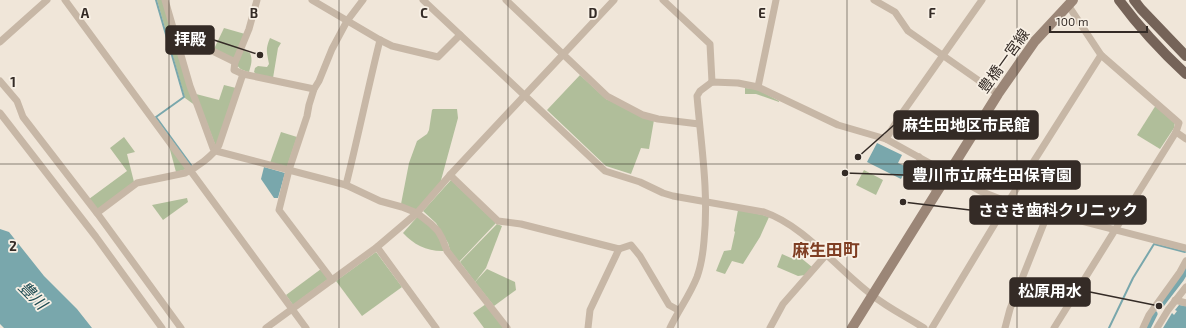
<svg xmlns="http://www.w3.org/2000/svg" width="1186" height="328" font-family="'Exo 2','Noto Sans JP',sans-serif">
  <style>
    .green { fill: #b0be9a }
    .water { fill: #79a7ac }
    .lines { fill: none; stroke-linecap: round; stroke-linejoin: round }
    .stream { stroke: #79a7ac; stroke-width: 2 }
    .canal { stroke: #79a7ac; stroke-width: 7 }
    .street { stroke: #c7b7a6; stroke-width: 7 }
    .secondary { stroke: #9b8677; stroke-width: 10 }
    .primary { stroke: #756358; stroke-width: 10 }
    .grid { fill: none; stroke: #342b26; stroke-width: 1; stroke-opacity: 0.55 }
    .labels { text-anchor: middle; stroke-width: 3.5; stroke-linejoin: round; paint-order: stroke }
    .street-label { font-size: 15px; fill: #342b26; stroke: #f8f0e5 }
    .water-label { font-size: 16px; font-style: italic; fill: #1e4c53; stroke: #f8f0e5 }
    .quarter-label { font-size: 17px; font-weight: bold; fill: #7f3e23; stroke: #f8f0e5 }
    .grid-label { font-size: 13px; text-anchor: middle; font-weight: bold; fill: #342b26; stroke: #f8f0e5; stroke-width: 3.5; stroke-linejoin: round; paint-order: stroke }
    .leader { fill: none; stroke: #342b26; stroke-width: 1.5 }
    .callout-dot { fill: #342b26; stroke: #f8f0e5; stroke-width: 1.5 }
    .callout { fill: #342b26; stroke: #342b26; stroke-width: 1.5 }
    .callout-label { font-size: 16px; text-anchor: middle; font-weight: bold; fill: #fff }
  </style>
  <rect width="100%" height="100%" fill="#f0e6d9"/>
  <g class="green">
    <polygon points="157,0 163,0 196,106 185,98"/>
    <polygon points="224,28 245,34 234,59 214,49"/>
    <path d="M 270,38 L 281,43 L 278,48 L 273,78 L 256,74 L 254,72 L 255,68 L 258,66 L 267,67 L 269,64 C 267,52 265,50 270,38 Z"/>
    <path d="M 243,50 L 250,53 C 253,60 251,65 249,72 C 232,68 237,61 243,50 Z"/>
    <polygon points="580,75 606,99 654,120 649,149 641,148 631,174 606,166 547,110"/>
    <polygon points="224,85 236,88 216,147 196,94 219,100"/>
    <polygon points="745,88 757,89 779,101 779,102 756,94 745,94"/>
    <polygon points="1156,105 1175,122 1174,128 1160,149 1137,135"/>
    <polygon points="433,109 457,109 458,118 440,184 418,209 415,210 401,204 409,163 417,141 427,134 429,130 432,110"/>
    <polygon points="281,132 297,137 287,167 270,163"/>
    <polygon points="124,137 135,152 127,154 134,182 97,210 89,199 127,171 110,148"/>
    <polygon points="169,146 187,169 176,172"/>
    <polygon points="864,170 883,180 876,195 856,185"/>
    <polygon points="451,180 496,223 459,262 450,250 448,243 436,223 423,211"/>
    <polygon points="187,198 188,202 163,220 152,205"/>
    <polygon points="738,210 763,215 769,217 760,237 743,264 732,261 725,274 716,271 724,251 731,250 735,232 734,231"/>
    <path d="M 418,216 L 436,232 L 445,251 C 428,252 414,245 403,233 Z"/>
    <polygon points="497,224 502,226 486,268 475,282 460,262"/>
    <polygon points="376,252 402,287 362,316 336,281"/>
    <polygon points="795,253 812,267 805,275 798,276 777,267 782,254 791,258"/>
    <polygon points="321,269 328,279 293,305 286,295"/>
    <polygon points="487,269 515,282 516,290 494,306 475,282"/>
    <polygon points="486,304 504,328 484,328 473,313"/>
  </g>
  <g class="water">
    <polygon points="877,143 902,155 898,163 907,167 901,179 867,162"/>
    <polygon points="264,167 285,173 278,198 274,198 261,179"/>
    <polygon points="0,229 9,232 44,276 77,309 92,328 4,328 0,324"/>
    <polygon points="1179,305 1186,306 1186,328 1163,328 1172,313 1174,315 1177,311 1175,310"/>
  </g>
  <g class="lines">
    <g class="stream">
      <polyline points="156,0 184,97 156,117 191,165"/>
      <polyline points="1109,328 1133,278 1154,244 1185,252"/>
    </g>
    <g class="canal">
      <polyline points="1161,304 1181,278 1186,270"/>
      <polyline points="1147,328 1154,314"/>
    </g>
    <g class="street">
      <polyline points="65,0 306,328"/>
      <polyline points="165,0 190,86 198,107 213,148 216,151 346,185 380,201 402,207 417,213 431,224 438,231 442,238 447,251 507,328"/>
      <polyline points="312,0 380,40 392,46 438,57 460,35"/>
      <path d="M 423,0 L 605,171 L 640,182 L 663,193 L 673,196 L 764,212 C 805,226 837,269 872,295 C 888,308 907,317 924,328"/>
      <polyline points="506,0 607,96 643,115 658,119 699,124"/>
      <polyline points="663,0 710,44 712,82"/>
      <polyline points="874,0 895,12 908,31 998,94"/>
      <polyline points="174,32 235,62"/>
      <polyline points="0,42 47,0"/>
      <polyline points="243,74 234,70 235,62 237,58 249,29 257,0"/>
      <polyline points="0,81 17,101 23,117 97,213 181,328"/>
      <polyline points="758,87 776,0"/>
      <polyline points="0,113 96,237 162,328"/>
      <polyline points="1176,132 1186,139"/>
      <polyline points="886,139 898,119 982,0"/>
      <polyline points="919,157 931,186 937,192"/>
      <polyline points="450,175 498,221 521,224 619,249 631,245 640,256 669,305 678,310"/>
      <path d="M 346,185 C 358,137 368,88 380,40"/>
      <path d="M 97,213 L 137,183 L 185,173 C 196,168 213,156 219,145 L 243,74 L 314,89"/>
      <polyline points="377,247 436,328"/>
      <polyline points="332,280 279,210 289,170 307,116 309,105 314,89 319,81 332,49 347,21 363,0"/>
      <polyline points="1175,300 1186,303"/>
      <polyline points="266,328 377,247 417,213 450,175 614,0"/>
      <polyline points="588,328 590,310 619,249"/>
      <path d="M 670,328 C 678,311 690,295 697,277 C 701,266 703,253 704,241 C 709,193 701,144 697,96 L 700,91 L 712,82 L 738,83 L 758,87 L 838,125 L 886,139 L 980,191 L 1008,202 L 1186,248"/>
      <polyline points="770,328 783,304 826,255"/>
      <polyline points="932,328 1008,202 1101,55"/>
      <polyline points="1005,328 1010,309 1048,213"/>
      <polyline points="1054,328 1176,132 1179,123 1101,55 1068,5"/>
      <polyline points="1143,328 1149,315 1180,272 1186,261"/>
      <polyline points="1157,328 1168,310 1186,287"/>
    </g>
    <polyline class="secondary" points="852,328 998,94 1035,41 1073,0"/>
    <g class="primary">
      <path d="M 1119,0 C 1139,27 1161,51 1186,74"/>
      <polyline points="1134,0 1141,9 1186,56"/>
    </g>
  </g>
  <path class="grid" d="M 169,0 L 169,328M 339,0 L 339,328M 508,0 L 508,328M 678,0 L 678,328M 847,0 L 847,328M 1017,0 L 1017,328M 0,164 L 1186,164"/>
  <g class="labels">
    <g class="street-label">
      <text transform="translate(1004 61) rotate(-54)" y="5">豊橋一宮線</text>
    </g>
    <g class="water-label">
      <text transform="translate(33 295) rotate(45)" y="6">豊川</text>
    </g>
    <g class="quarter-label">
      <text x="826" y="256">麻生田町</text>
    </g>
  </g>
  <g class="grid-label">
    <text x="85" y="18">A</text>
    <text x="254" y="18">B</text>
    <text x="424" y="18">C</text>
    <text x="593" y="18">D</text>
    <text x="762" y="18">E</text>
    <text x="932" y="18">F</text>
    <text x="13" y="87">1</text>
    <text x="13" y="251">2</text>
  </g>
  <path class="leader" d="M260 55L214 40M858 157L894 125M845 173L904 175M903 202L970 210M1159 306L1090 292"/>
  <g class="callout-dot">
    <circle cx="260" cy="55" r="4"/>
    <circle cx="858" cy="157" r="4"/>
    <circle cx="845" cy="173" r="4"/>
    <circle cx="903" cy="202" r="4"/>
    <circle cx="1159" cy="306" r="4"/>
  </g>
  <g class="callout">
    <rect x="166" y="26" width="48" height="28" rx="4"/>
    <rect x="894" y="111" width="144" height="28" rx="4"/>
    <rect x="904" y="161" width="176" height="28" rx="4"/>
    <rect x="970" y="196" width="176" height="28" rx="4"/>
    <rect x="1010" y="278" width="80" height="28" rx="4"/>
  </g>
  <g class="callout-label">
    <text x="190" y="45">拝殿</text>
    <text x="966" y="131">麻生田地区市民館</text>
    <text x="992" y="181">豊川市立麻生田保育園</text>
    <text x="1058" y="216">ささき歯科クリニック</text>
    <text x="1050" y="297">松原用水</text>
  </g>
  <path d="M1050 26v6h97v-6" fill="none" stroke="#342b26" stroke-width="2"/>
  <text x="1056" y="26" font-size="12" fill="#342b26" stroke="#f8f0e5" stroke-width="3" paint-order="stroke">100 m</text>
</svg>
